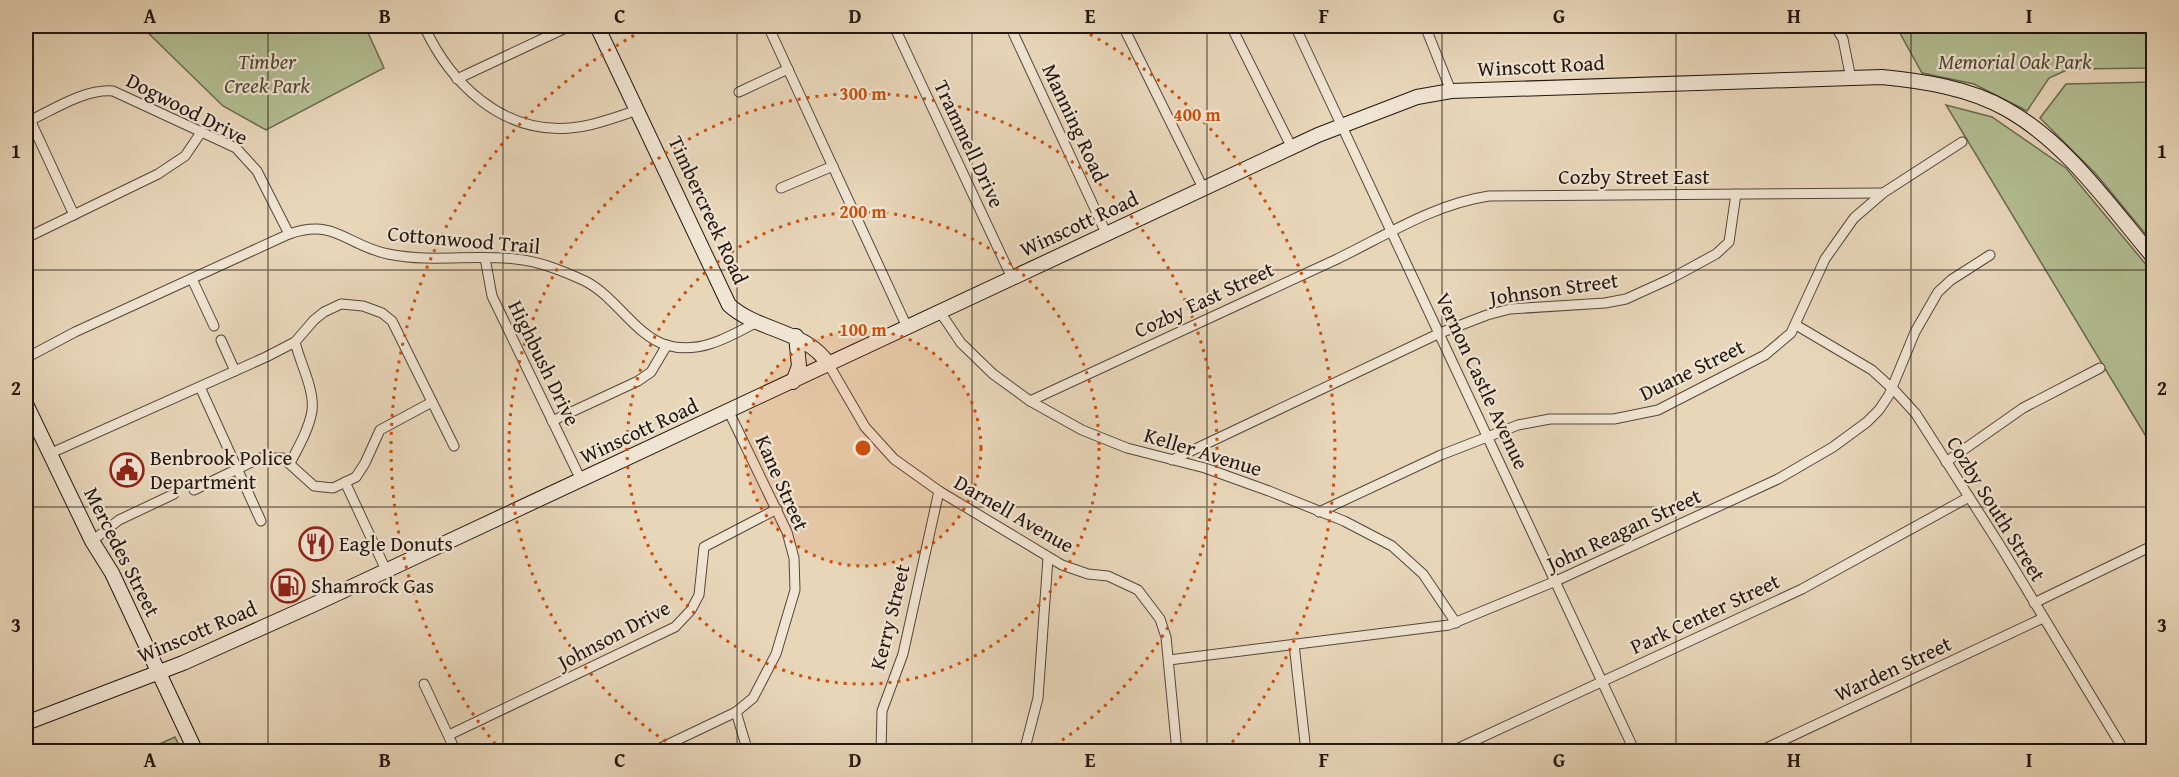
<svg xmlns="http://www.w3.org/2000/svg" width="2179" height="777" font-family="'Gentium Book Plus',serif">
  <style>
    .green { fill: #b2be92; stroke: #6a6a51; stroke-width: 1.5 }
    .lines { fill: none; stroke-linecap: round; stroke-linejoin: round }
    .street-casing { stroke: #54463a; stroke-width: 11 }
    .secondary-casing { stroke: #231610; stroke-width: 16 }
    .street { stroke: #f0e4d2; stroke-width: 9 }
    .secondary { stroke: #f0e4d2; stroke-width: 14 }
    .grid { fill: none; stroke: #231610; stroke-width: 1.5; stroke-opacity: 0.55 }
    .ring { fill: none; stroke: #ca4f0d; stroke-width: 3; stroke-dasharray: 3 6 }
    .labels { text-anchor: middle; stroke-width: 4.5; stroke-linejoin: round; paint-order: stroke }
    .park-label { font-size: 21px; font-style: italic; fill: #4e4837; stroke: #f0e4d2 }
    .street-label { font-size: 21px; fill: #231610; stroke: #f0e4d2 }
    .poi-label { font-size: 21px; fill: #231610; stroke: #f0e4d2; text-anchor: start }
    .centre { fill: #ca4f0d; stroke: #f0e4d2; stroke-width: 3 }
    .ring-label { font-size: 18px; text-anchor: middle; font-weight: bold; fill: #ca4f0d; stroke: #f0e4d2; stroke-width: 4.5; stroke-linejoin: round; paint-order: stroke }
    .neatline { fill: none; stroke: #231610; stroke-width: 2 }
    .grid-label { font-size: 20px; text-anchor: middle; font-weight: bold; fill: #231610 }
  </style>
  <rect width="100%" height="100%" fill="#e8d6b9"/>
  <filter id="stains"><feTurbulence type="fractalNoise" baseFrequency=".00333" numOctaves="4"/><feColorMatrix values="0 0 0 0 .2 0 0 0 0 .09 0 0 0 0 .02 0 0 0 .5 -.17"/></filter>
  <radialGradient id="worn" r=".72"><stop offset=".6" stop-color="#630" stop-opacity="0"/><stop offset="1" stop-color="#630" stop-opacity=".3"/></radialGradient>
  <g class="green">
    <polygon points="141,26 365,26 384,68 266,130 223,106"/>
    <polygon points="1896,26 2153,26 2153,68 2069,69 2049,78 2027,111 1974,84 1922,73"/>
    <polygon points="2153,82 2154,82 2153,243 2096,174 2040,118 2066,84"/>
    <polygon points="1946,105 1992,117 2066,168 2153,273 2153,448"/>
    <polygon points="175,737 182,751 144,751"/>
  </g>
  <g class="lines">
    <defs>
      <g id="street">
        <path d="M 424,26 C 450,83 502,134 570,128 C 594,126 616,117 638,110"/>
        <polyline points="768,26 907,327"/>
        <polyline points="894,26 1012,278"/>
        <polyline points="1010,26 1107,235"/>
        <polyline points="1123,26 1204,190"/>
        <polyline points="1231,26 1292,148"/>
        <polyline points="1295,26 1635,752"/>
        <polyline points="1425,26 1451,91"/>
        <polyline points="1835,26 1843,39 1851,79"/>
        <polyline points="1427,28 1446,26"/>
        <polyline points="457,79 570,26"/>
        <polyline points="739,92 788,69"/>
        <polyline points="26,111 74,215"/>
        <path d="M 31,120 C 56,108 85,89 113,91 L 236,148 L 257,171 L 289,234"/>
        <polyline points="781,188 833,166"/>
        <polyline points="26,238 158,174 185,156 202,131"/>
        <polyline points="485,258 492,296 581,480"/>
        <polyline points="192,279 214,326"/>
        <polyline points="940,312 961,343 993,374 1030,401 1082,430 1127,448 1205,468 1269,491 1344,521 1392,546 1423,574 1456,623"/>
        <polyline points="1796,325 1872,370 1896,392 1916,414 2001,547 2125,752"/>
        <polyline points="221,340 235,371"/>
        <path d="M 26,358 L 75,332 L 289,234 C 336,218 345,245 388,254 C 433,263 472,254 515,259 C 539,261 563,271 585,281 C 615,296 636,336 666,345 C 699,355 729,337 757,322"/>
        <polyline points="829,365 865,427 894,459 939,491 1062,565 1088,574 1108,576 1138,590 1160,619 1166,637 1177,752"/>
        <polyline points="200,387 261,521"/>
        <path d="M 1030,401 C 1132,354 1233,307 1335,260 C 1385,236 1434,204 1489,196 L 1883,193"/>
        <polyline points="552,421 638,381 651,372 667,345"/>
        <polyline points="49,454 266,357 295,342 314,320 324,312 341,304 363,306 382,313 392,321 454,446"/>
        <polyline points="1172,460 1440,333 1487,315 1510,309 1605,303 1626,299 1670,279 1716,254 1729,242 1736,194"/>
        <polyline points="1946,462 2023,408 2100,368"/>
        <path d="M 290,463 C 298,448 309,429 312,411 C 315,390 300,363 295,342"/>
        <polyline points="345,482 386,570"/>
        <polyline points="194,490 260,458 283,458 314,486 333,488 356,477 365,463 380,430 432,402"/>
        <polyline points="1319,512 1441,455 1518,425 1550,419 1614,419 1658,410 1765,355 1791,333 1825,259 1854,218 1883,193 1962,142"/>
        <polyline points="92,541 119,520 174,494"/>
        <polyline points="2034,603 2154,545"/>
        <polyline points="1294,644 1306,752"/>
        <polyline points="1169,660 1449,625 1556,581 1778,479 1833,447 1867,422 1879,410 1889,395 1915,332 1938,292 1951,280 1990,255"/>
        <polyline points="424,684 456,752"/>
        <polyline points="736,712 748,752"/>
        <polyline points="449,735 675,627 691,610 699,595 704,547 777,509"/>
        <polyline points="652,752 736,712 753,698 776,654 795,590 794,558 787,532 729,412"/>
        <polyline points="881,752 882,711 903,654 939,491"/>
        <polyline points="1024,752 1038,698 1048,558"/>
        <polyline points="1450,752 1802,589 1969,497"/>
        <polyline points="1758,752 2043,618"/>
        <polyline points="2146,752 2154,748"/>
      </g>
      <g id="secondary">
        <path d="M 597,26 L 729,305 C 759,332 807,330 829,365"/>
        <polyline points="793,382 799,366 796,336"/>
        <polyline points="26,404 92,541 112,573 196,752"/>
        <path d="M 26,723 L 183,663 L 317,603 L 1318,135 L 1417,97 L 1451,91 L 1882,77 C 1923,81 1969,88 2006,109 C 2067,143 2109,205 2154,258"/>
      </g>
    </defs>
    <use href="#street" class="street-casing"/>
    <use href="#secondary" class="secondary-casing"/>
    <use href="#street" class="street"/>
    <use href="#secondary" class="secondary"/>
  </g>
  <path class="grid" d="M 268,26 L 268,752M 503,26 L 503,752M 737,26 L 737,752M 972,26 L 972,752M 1207,26 L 1207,752M 1442,26 L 1442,752M 1676,26 L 1676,752M 1911,26 L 1911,752M 26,270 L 2154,270M 26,507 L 2154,507"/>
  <circle cx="863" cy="448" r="118" fill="#ca4f0d" fill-opacity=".12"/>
  <g class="ring">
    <circle cx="863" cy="448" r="118"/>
    <circle cx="863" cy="448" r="236"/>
    <path d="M681 751A354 354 0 1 1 1045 751"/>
    <path d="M501 751A472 472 0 0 1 652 26M1074 26A472 472 0 0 1 1225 751"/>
  </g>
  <defs>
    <symbol id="civic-ring" viewBox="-11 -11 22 22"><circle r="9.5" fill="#f0e4d2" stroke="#8f2418" stroke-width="1.5"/><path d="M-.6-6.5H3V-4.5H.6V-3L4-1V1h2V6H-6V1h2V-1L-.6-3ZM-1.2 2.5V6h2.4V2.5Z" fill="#8f2418"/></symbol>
    <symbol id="restaurant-ring" viewBox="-11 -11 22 22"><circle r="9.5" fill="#f0e4d2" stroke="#8f2418" stroke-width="1.5"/><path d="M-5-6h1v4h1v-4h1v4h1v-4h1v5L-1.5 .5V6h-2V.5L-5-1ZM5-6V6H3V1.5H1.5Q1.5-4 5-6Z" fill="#8f2418"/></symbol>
    <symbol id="fuel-ring" viewBox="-11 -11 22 22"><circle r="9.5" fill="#f0e4d2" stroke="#8f2418" stroke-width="1.5"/><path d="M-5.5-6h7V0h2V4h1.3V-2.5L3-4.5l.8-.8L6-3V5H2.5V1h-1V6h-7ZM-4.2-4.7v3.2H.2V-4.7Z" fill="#8f2418"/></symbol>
  </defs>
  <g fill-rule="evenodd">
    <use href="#civic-ring" x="108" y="451" width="38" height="38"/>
    <use href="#restaurant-ring" x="297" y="525" width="38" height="38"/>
    <use href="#fuel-ring" x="269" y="567" width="38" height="38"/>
  </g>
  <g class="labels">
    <g class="park-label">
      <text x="267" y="69">Timber<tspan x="267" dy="24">Creek Park</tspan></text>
      <text x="2015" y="69">Memorial Oak Park</text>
    </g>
    <g class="street-label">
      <text transform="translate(1541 66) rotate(-3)" y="7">Winscott Road</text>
      <text transform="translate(187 109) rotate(27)" y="7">Dogwood Drive</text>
      <text transform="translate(1075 123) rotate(65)" y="7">Manning Road</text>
      <text transform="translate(969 144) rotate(65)" y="7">Trammell Drive</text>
      <text x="1634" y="184">Cozby Street East</text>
      <text transform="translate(708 210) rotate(65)" y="7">Timbercreek Road</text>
      <text transform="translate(1079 224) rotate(-25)" y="7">Winscott Road</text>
      <text transform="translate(464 240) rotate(5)" y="7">Cottonwood Trail</text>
      <text transform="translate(1554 289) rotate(-8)" y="7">Johnson Street</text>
      <text transform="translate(1204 300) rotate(-25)" y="7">Cozby East Street</text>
      <text transform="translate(544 363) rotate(64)" y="7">Highbush Drive</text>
      <text transform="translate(1692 370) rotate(-26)" y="7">Duane Street</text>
      <text transform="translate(1482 381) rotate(65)" y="7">Vernon Castle Avenue</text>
      <text transform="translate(639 431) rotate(-25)" y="7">Winscott Road</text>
      <text transform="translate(1203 452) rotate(17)" y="7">Keller Avenue</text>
      <text transform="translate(782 483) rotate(66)" y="7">Kane Street</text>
      <text transform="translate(1996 509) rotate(58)" y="7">Cozby South Street</text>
      <text transform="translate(1014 514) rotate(30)" y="7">Darnell Avenue</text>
      <text transform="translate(1624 530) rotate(-25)" y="7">John Reagan Street</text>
      <text transform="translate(122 552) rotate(63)" y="7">Mercedes Street</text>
      <text transform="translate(1705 614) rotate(-25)" y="7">Park Center Street</text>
      <text transform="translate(890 617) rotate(-76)" y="7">Kerry Street</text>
      <text transform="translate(197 632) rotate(-23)" y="7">Winscott Road</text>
      <text transform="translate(614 635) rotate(-28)" y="7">Johnson Drive</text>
      <text transform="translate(1893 669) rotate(-25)" y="7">Warden Street</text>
    </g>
    <g class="poi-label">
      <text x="150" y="465">Benbrook Police<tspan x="150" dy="24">Department</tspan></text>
      <text x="339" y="551">Eagle Donuts</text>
      <text x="311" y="593">Shamrock Gas</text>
    </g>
  </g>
  <circle cx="863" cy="448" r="9" class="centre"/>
  <g class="ring-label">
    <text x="863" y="100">300 m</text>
    <text x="1197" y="121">400 m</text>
    <text x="863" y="218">200 m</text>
    <text x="863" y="336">100 m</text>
  </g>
  <rect width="2179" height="777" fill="none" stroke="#e8d6b9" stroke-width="66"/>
  <rect x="33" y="33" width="2113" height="711" class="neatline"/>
  <g class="grid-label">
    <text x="150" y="23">A</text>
    <text x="385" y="23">B</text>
    <text x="620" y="23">C</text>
    <text x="855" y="23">D</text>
    <text x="1090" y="23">E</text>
    <text x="1324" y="23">F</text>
    <text x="1559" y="23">G</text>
    <text x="1794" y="23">H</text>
    <text x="2029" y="23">I</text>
    <text x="16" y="158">1</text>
    <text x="2162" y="158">1</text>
    <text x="16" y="395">2</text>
    <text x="2162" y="395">2</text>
    <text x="16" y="632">3</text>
    <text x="2162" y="632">3</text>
    <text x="150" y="767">A</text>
    <text x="385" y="767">B</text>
    <text x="620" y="767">C</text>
    <text x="855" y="767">D</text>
    <text x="1090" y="767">E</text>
    <text x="1324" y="767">F</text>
    <text x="1559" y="767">G</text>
    <text x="1794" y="767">H</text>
    <text x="2029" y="767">I</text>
  </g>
  <rect width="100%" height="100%" filter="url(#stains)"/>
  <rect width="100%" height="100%" fill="url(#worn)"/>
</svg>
